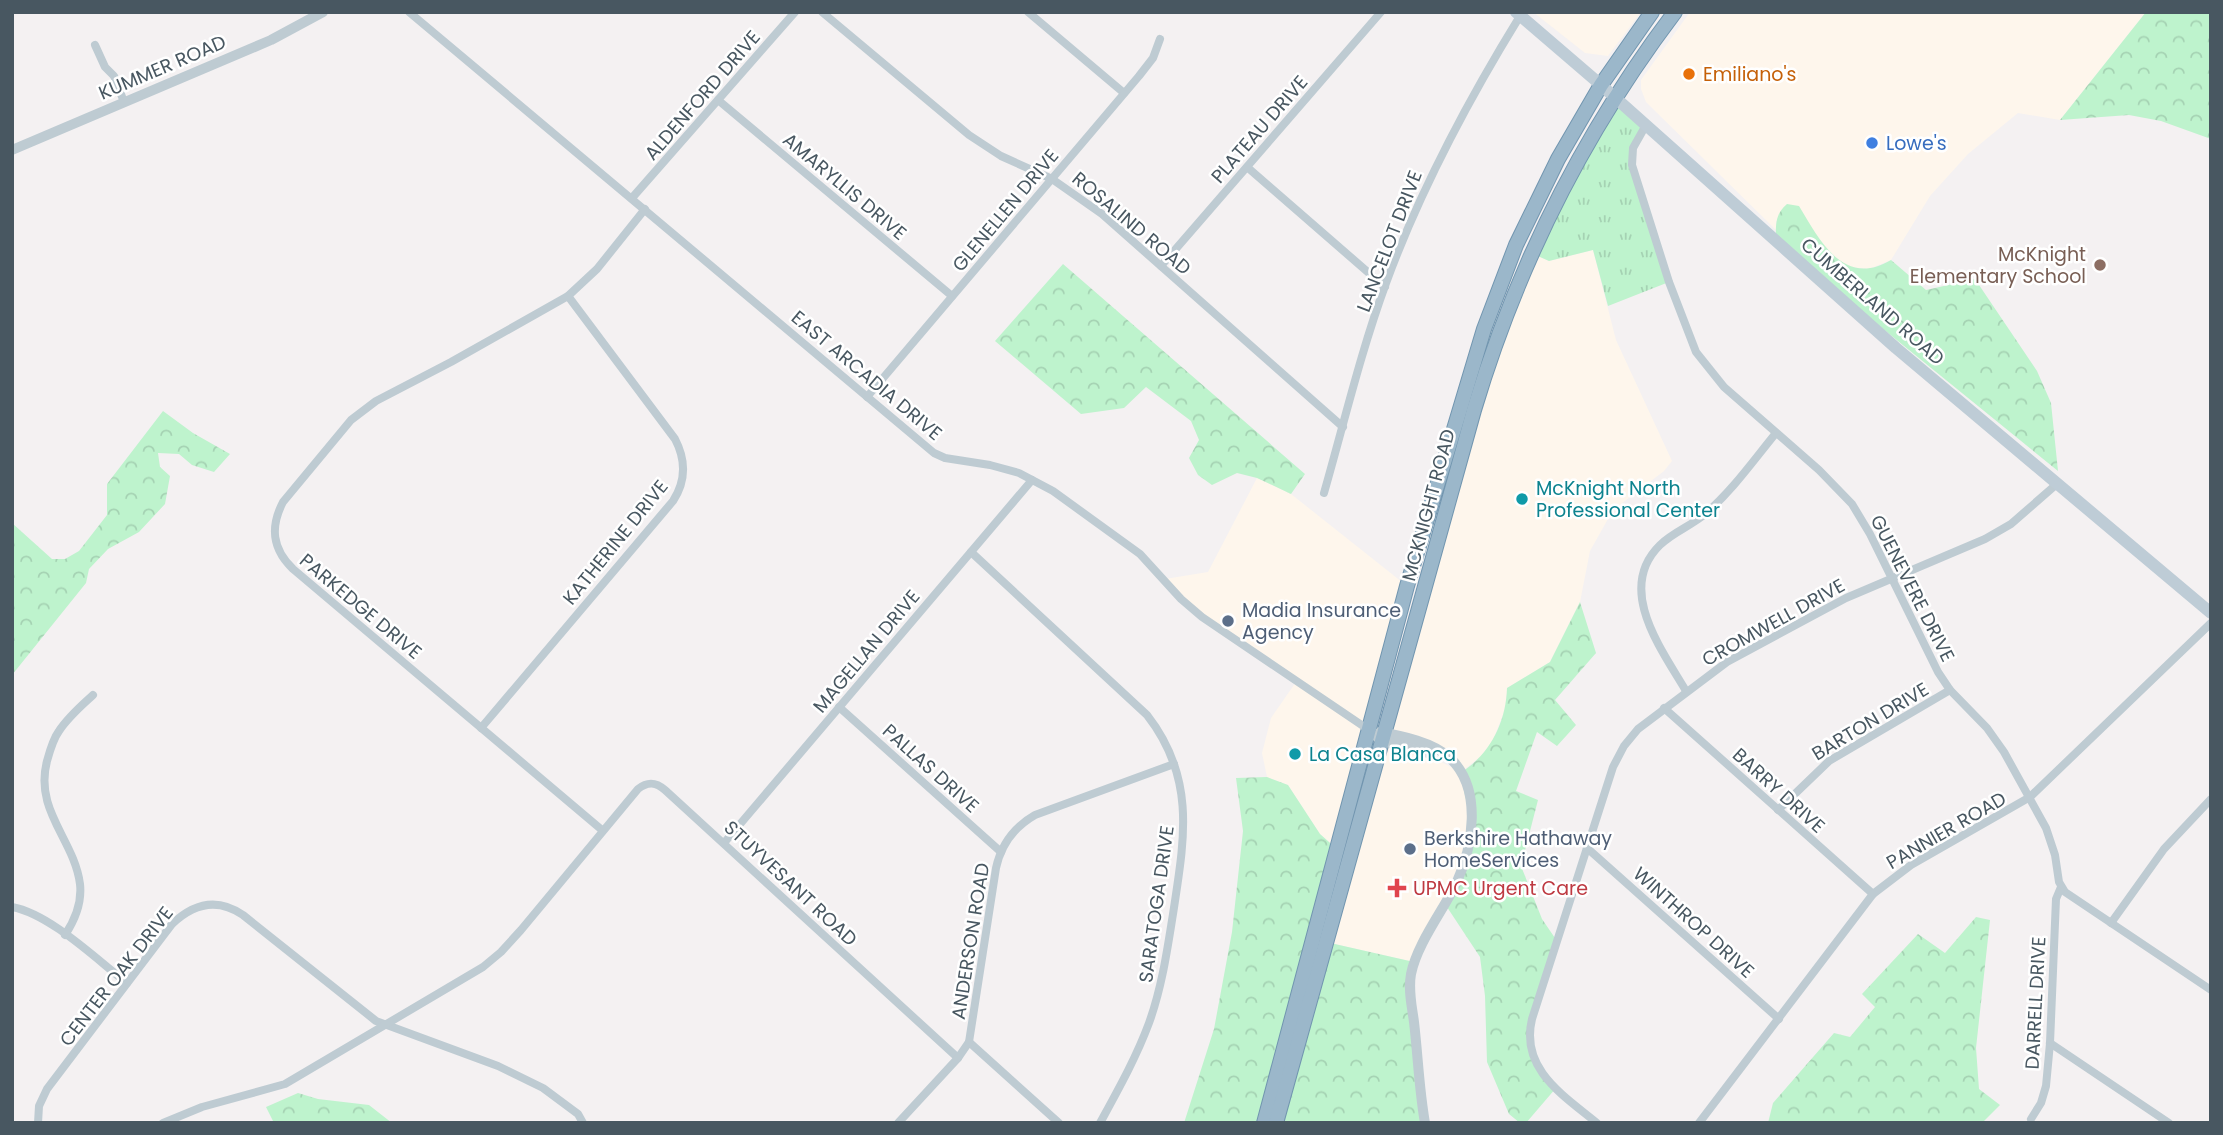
<svg xmlns="http://www.w3.org/2000/svg" width="2223" height="1135" font-family="Poppins,sans-serif">
  <style>
    .commercial { fill: #fef6ec }
    .grass { fill: url(#grass-tufts) }
    .forest { fill: url(#forest-crowns) }
    .lines { fill: none; stroke-linecap: round; stroke-linejoin: round }
    .trunk-casing { stroke: #7195af; stroke-width: 16 }
    .minor { stroke: #becbd2; stroke-width: 8 }
    .tertiary { stroke: #becbd2; stroke-width: 10 }
    .secondary { stroke: #beccd6; stroke-width: 12 }
    .trunk { stroke: #9bb7ca; stroke-width: 14 }
    .food-dot { fill: #e8710a; stroke: #fff; stroke-width: 2.5 }
    .shop-dot { fill: #3f7fe0; stroke: #fff; stroke-width: 2.5 }
    .education-dot { fill: #8d6e63; stroke: #fff; stroke-width: 2.5 }
    .culture-dot { fill: #0f9aa8; stroke: #fff; stroke-width: 2.5 }
    .service-dot { fill: #5c6f8a; stroke: #fff; stroke-width: 2.5 }
    .health-dot { fill: #e0444e; stroke: #fff; stroke-width: 2.5 }
    .labels { text-anchor: middle; stroke-width: 5; stroke-linejoin: round; paint-order: stroke }
    .street-label { font-size: 19px; fill: #485761; stroke: #fff }
    .food-label { font-size: 19px; fill: #c56008; stroke: #fff; text-anchor: start }
    .shop-label { font-size: 19px; fill: #366cbe; stroke: #fff; text-anchor: start }
    .education-label { font-size: 19px; fill: #785e54; stroke: #fff; text-anchor: end }
    .culture-label { font-size: 19px; fill: #0d838f; stroke: #fff; text-anchor: start }
    .service-label { font-size: 19px; fill: #4e5e75; stroke: #fff; text-anchor: start }
    .health-label { font-size: 19px; fill: #be3a42; stroke: #fff; text-anchor: start }
  </style>
  <defs>
    <pattern id="grass-tufts" width="24" height="20" patternUnits="userSpaceOnUse" patternTransform="scale(1.75)"><rect width="24" height="20" fill="#bef3cd"/><path d="M3 7l-1-3M5 7V3M7 7l1-3M15 17l-1-3M17 17v-4M19 17l1-3" fill="none" stroke="#a5d2b3"/></pattern>
    <pattern id="forest-crowns" width="20" height="18" patternUnits="userSpaceOnUse" patternTransform="scale(1.75)"><rect width="20" height="18" fill="#bef3cd"/><path d="M2 6a3 3 0 1 1 6 0M12 15a3 3 0 1 1 6 0" fill="none" stroke="#a5d2b3"/></pattern>
  </defs>
  <rect width="100%" height="100%" fill="#f4f1f2"/>
  <g class="commercial">
    <polygon points="1533,12 1641,12 1608,56 1585,53"/>
    <polygon points="1690,12 2146,12 2060,120 2018,113 1968,154 1930,196 1891,260 1869,269 1849,267 1831,255 1817,236 1776,221 1776,230 1646,102 1641,89 1641,80"/>
    <polygon points="1593,250 1616,340 1672,461 1664,471 1613,510 1590,551 1580,602 1550,662 1507,688 1506,707 1493,740 1481,756 1460,773 1465,783 1469,843 1414,962 1326,942 1382,741 1421,751 1458,771 1449,757 1385,733 1474,410 1531,253 1549,261"/>
    <polygon points="1257,478 1291,494 1407,586 1338,850 1320,834 1288,785 1267,777 1262,753 1271,718 1296,682 1202,617 1165,579 1208,572"/>
  </g>
  <polygon class="grass" points="1615,98 1646,125 1632,153 1669,282 1608,306 1593,250 1549,261 1531,253"/>
  <g class="forest">
    <polygon points="2146,12 2211,12 2211,139 2161,121 2129,115 2060,120"/>
    <path d="M 1787,204 L 1799,206 C 1820,241 1844,288 1891,260 L 1926,290 L 1975,279 L 2037,371 L 2051,403 L 2058,471 L 1776,242 C 1776,227 1774,215 1787,204 Z"/>
    <polygon points="1063,264 1305,474 1291,494 1257,478 1237,473 1212,485 1198,475 1189,458 1199,440 1191,421 1146,387 1124,408 1081,414 995,341"/>
    <polygon points="163,411 193,433 230,454 214,472 192,465 179,454 158,453 160,467 170,476 165,504 139,532 108,549 89,569 86,583 12,675 12,523 52,559 65,559 79,551 107,515 107,484"/>
    <path d="M 1580,602 L 1596,653 L 1555,700 L 1576,725 L 1557,746 L 1537,732 L 1516,791 L 1538,800 L 1521,866 L 1542,919 L 1557,941 L 1532,1019 L 1531,1052 L 1556,1088 L 1526,1123 L 1520,1123 L 1509,1114 L 1487,1062 L 1485,996 L 1480,957 L 1445,904 L 1456,883 L 1471,822 L 1460,773 C 1490,755 1506,722 1507,688 L 1550,662 Z"/>
    <polygon points="1267,777 1288,785 1320,834 1338,850 1264,1123 1184,1123 1214,1029 1232,932 1243,831 1236,778"/>
    <polygon points="1976,917 1990,920 1976,1048 1979,1089 2000,1105 1982,1123 1768,1123 1773,1103 1834,1033 1850,1037 1875,1007 1862,994 1918,934 1945,953"/>
    <polygon points="1326,942 1414,962 1412,972 1425,1123 1276,1123"/>
    <polygon points="298,1093 318,1099 369,1105 392,1123 274,1123 266,1107"/>
  </g>
  <g class="lines">
    <defs>
      <g id="trunk">
        <polyline points="1264,1123 1407,586 1484,329 1516,245 1558,159 1601,85 1652,12"/>
        <path d="M 1276,1123 L 1474,410 C 1517,266 1584,132 1675,12"/>
      </g>
    </defs>
    <use href="#trunk" class="trunk-casing"/>
    <g class="minor">
      <polyline points="409,12 934,453 945,458 990,465 1019,473 1053,491 1140,554 1181,599 1202,617 1369,730"/>
      <polyline points="822,12 969,135 1001,156 1052,179 1102,214 1343,427"/>
      <polyline points="1028,12 1124,93"/>
      <polyline points="95,45 105,67 114,76 124,102"/>
      <polyline points="718,100 952,296"/>
      <polyline points="1646,125 1633,148 1632,165 1669,282 1696,352 1724,387 1819,470 1852,504 1870,534 1938,672 1950,690 1987,728 2004,752 2046,828 2055,855 2059,882 2065,892 2211,990"/>
      <polyline points="1247,167 1385,287"/>
      <polyline points="632,198 795,12"/>
      <polyline points="1161,266 1381,12"/>
      <polyline points="867,397 1139,76 1153,58 1160,39"/>
      <path d="M 1324,493 C 1344,423 1361,351 1386,283 C 1421,188 1467,102 1520,16"/>
      <path d="M 971,552 L 1147,715 C 1197,779 1184,841 1173,914 C 1167,951 1162,987 1149,1023 C 1136,1058 1118,1090 1100,1123"/>
      <path d="M 1686,691 C 1662,650 1615,589 1660,545 C 1673,532 1691,526 1705,514 C 1732,491 1753,461 1776,433"/>
      <polyline points="839,707 1001,852"/>
      <polyline points="1664,708 1873,894"/>
      <path d="M 481,728 L 673,501 C 686,481 686,460 675,439 L 568,296"/>
      <polyline points="1778,810 1829,761 1950,690"/>
      <path d="M 602,830 L 293,569 C 272,549 270,527 283,502 L 351,420 L 376,401 L 451,362 L 568,296 L 597,269 L 645,209"/>
      <polyline points="724,843 1032,480"/>
      <polyline points="1587,848 1779,1019"/>
      <path d="M 12,907 C 50,914 96,959 127,983"/>
      <polyline points="2111,923 2164,849 2211,799"/>
      <path d="M 65,935 C 75,920 82,902 80,884 C 74,839 34,811 47,761 C 50,750 53,739 59,731 C 68,717 81,706 93,695"/>
      <polyline points="969,1042 1059,1123"/>
      <polyline points="2050,1043 2169,1123"/>
      <polyline points="2031,1119 2041,1103 2046,1086 2050,1043 2056,899 2061,887"/>
      <path d="M 38,1123 L 39,1106 L 47,1089 L 172,924 C 193,904 217,897 243,915 L 376,1021 L 498,1066 L 543,1088 L 578,1114 L 583,1123"/>
      <path d="M 163,1123 L 202,1107 L 285,1084 L 483,967 L 501,952 L 521,930 L 638,789 C 648,781 656,782 665,790 L 958,1058"/>
      <path d="M 898,1123 L 958,1058 L 969,1042 L 996,868 C 1001,845 1014,827 1035,815 L 1174,764"/>
      <path d="M 1597,1123 C 1563,1095 1520,1069 1532,1019 L 1613,767 L 1624,746 L 1638,729 L 1727,662 L 1846,598 L 1985,539 L 2011,524 L 2058,483"/>
      <polyline points="1699,1123 1873,894 1911,865 2030,797 2211,623"/>
    </g>
    <g class="tertiary">
      <polyline points="12,150 271,40 323,12"/>
      <path d="M 1380,732 C 1402,736 1433,742 1450,758 C 1483,789 1473,847 1456,884 C 1442,912 1417,944 1411,974 C 1408,991 1412,1006 1414,1022 C 1418,1056 1419,1089 1425,1123"/>
      <polyline points="1377,737 1382,741 1428,753"/>
    </g>
    <polyline class="secondary" points="1516,12 1601,85 1896,348 2211,613"/>
    <use href="#trunk" class="trunk"/>
  </g>
  <circle class="food-dot" cx="1689" cy="74" r="7"/>
  <circle class="shop-dot" cx="1872" cy="143" r="7"/>
  <circle class="education-dot" cx="2100" cy="265" r="7"/>
  <g class="culture-dot">
    <circle cx="1522" cy="499" r="7"/>
    <circle cx="1295" cy="754" r="7"/>
  </g>
  <g class="service-dot">
    <circle cx="1228" cy="621" r="7"/>
    <circle cx="1410" cy="849" r="7"/>
  </g>
  <path class="health-dot" d="M1393.5 877.5h7v7h7v7h-7v7h-7v-7h-7v-7h7z"/>
  <g class="labels">
    <g class="street-label">
      <text transform="translate(162 67) rotate(-23)" y="7">KUMMER ROAD</text>
      <text transform="translate(702 95) rotate(-49)" y="7">ALDENFORD DRIVE</text>
      <text transform="translate(1259 129) rotate(-49)" y="7">PLATEAU DRIVE</text>
      <text transform="translate(845 186) rotate(40)" y="7">AMARYLLIS DRIVE</text>
      <text transform="translate(1005 210) rotate(-50)" y="7">GLENELLEN DRIVE</text>
      <text transform="translate(1132 223) rotate(40)" y="7">ROSALIND ROAD</text>
      <text transform="translate(1389 241) rotate(-69)" y="7">LANCELOT DRIVE</text>
      <text transform="translate(1873 301) rotate(41)" y="7">CUMBERLAND ROAD</text>
      <text transform="translate(867 375) rotate(40)" y="7">EAST ARCADIA DRIVE</text>
      <text transform="translate(1428 505) rotate(-75)" y="7">MCKNIGHT ROAD</text>
      <text transform="translate(615 542) rotate(-51)" y="7">KATHERINE DRIVE</text>
      <text transform="translate(1913 588) rotate(63)" y="7">GUENEVERE DRIVE</text>
      <text transform="translate(361 606) rotate(40)" y="7">PARKEDGE DRIVE</text>
      <text transform="translate(1773 622) rotate(-29)" y="7">CROMWELL DRIVE</text>
      <text transform="translate(866 651) rotate(-50)" y="7">MAGELLAN DRIVE</text>
      <text transform="translate(1870 721) rotate(-31)" y="7">BARTON DRIVE</text>
      <text transform="translate(931 768) rotate(42)" y="7">PALLAS DRIVE</text>
      <text transform="translate(1779 790) rotate(42)" y="7">BARRY DRIVE</text>
      <text transform="translate(1946 830) rotate(-30)" y="7">PANNIER ROAD</text>
      <text transform="translate(791 883) rotate(43)" y="7">STUYVESANT ROAD</text>
      <text transform="translate(1156 904) rotate(-82)" y="7">SARATOGA DRIVE</text>
      <text transform="translate(1694 922) rotate(42)" y="7">WINTHROP DRIVE</text>
      <text transform="translate(970 941) rotate(-81)" y="7">ANDERSON ROAD</text>
      <text transform="translate(116 976) rotate(-52)" y="7">CENTER OAK DRIVE</text>
      <text transform="translate(2035 1003) rotate(-87)" y="7">DARRELL DRIVE</text>
    </g>
    <g class="food-label">
      <text x="1703" y="81">Emiliano's</text>
    </g>
    <g class="shop-label">
      <text x="1886" y="150">Lowe's</text>
    </g>
    <g class="education-label">
      <text x="2086" y="261">McKnight<tspan x="2086" dy="22">Elementary School</tspan></text>
    </g>
    <g class="culture-label">
      <text x="1536" y="495">McKnight North<tspan x="1536" dy="22">Professional Center</tspan></text>
      <text x="1309" y="761">La Casa Blanca</text>
    </g>
    <g class="service-label">
      <text x="1242" y="617">Madia Insurance<tspan x="1242" dy="22">Agency</tspan></text>
      <text x="1424" y="845">Berkshire Hathaway<tspan x="1424" dy="22">HomeServices</tspan></text>
    </g>
    <g class="health-label">
      <text x="1413" y="895">UPMC Urgent Care</text>
    </g>
  </g>
  <rect width="2223" height="1135" fill="none" stroke="#485761" stroke-width="28"/>
</svg>
